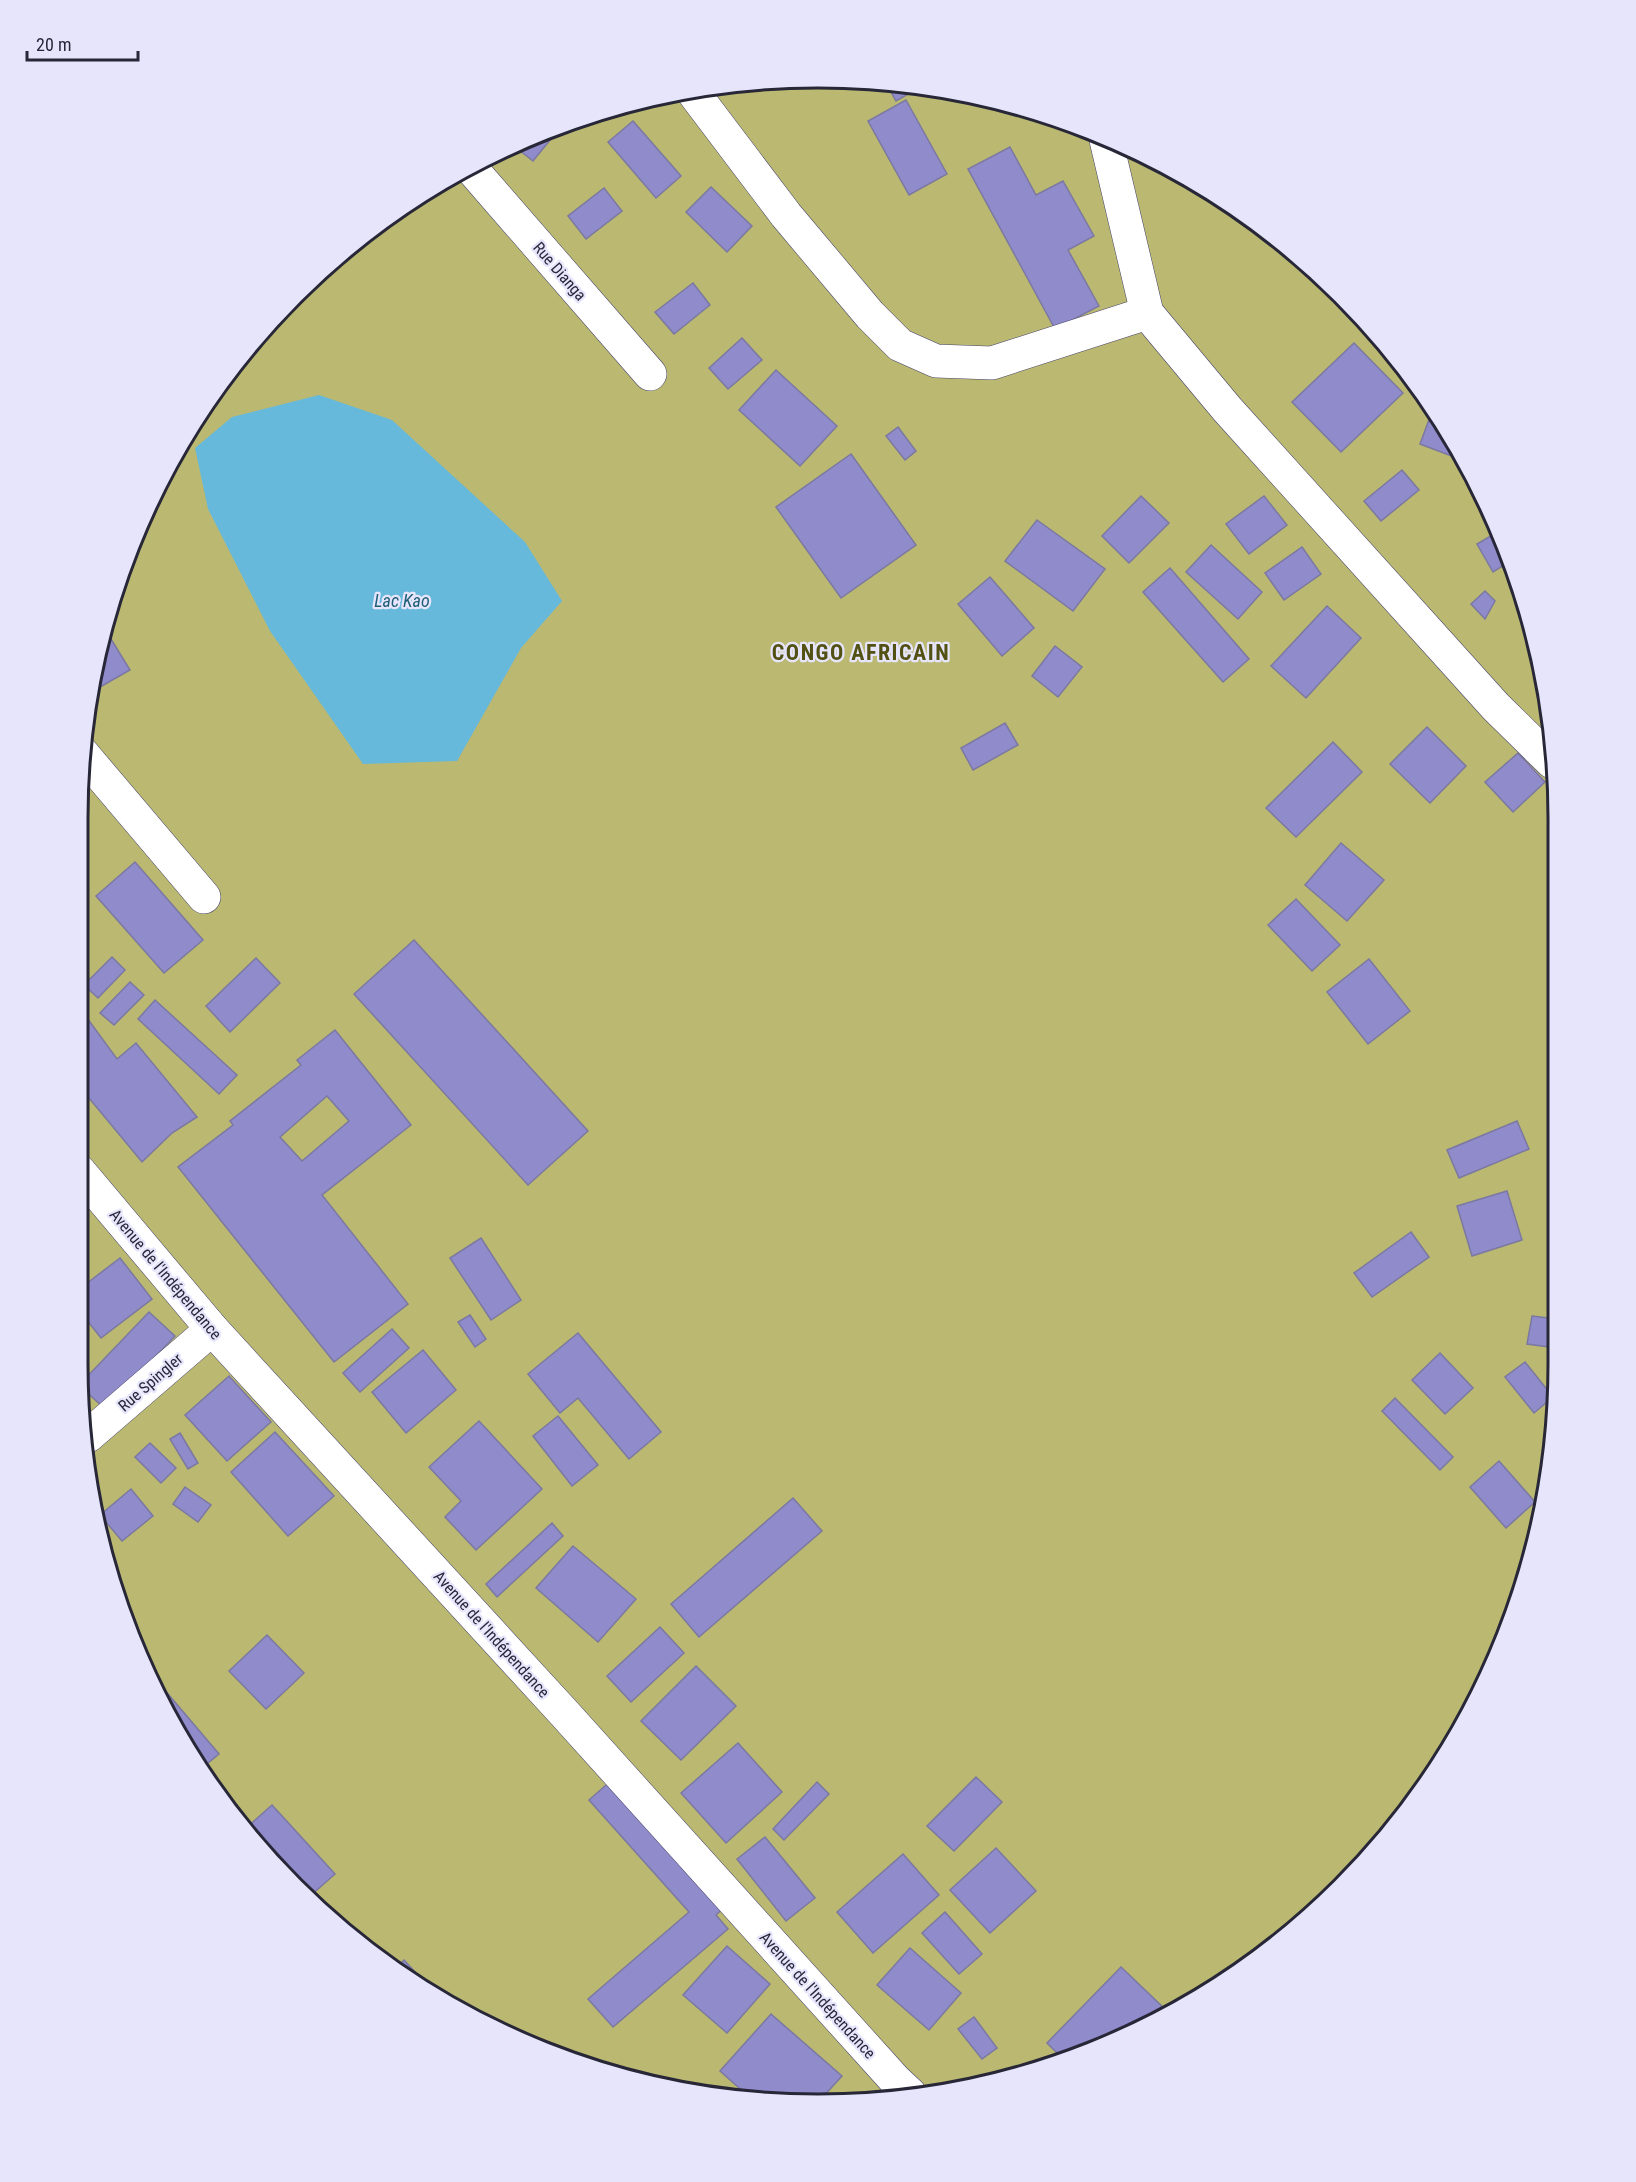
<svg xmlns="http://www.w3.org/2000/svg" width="1636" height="2182" font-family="'Roboto Condensed',sans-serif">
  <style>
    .green { fill: #bab871 }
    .water { fill: #67b9db }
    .building { fill: #908bcb; stroke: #7b78a1; stroke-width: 1.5; fill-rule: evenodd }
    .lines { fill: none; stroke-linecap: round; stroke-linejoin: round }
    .minor-casing { stroke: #474469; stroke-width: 34 }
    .minor { stroke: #fff; stroke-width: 33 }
    .labels { text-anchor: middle; stroke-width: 4.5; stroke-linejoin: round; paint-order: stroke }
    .street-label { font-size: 16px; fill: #282738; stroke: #e6e5fc }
    .water-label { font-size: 18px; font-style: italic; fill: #1e5f77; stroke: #e6e5fc }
    .district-label { font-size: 22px; font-weight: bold; letter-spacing: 1.5px; fill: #525012; stroke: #e6e5fc }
    .rim { fill: none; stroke: #282738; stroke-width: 3 }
  </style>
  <rect width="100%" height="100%" fill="#c4c2ef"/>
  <polygon class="green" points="770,80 915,84 1056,117 1188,177 1306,262 1405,368 1502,535 1552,721 1556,1413 1519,1602 1459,1734 1374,1852 1268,1951 1146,2028 1056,2065 867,2102 673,2090 490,2028 330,1920 231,1815 177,1734 103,1556 78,1364 80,770 103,627 134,534 203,407 295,295 368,231 491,154 627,103"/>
  <polygon class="water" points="319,395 392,420 525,542 562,601 521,648 457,761 363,764 270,631 208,509 195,448 232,417"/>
  <g class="building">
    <polygon points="886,83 915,84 922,86 896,101"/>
    <polygon points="906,100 947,174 909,195 868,121"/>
    <polygon points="633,121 681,176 656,198 608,142"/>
    <polygon points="559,129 533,161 514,146"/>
    <polygon points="1010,147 1036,195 1063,181 1094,236 1068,250 1099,306 1055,329 968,169"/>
    <polygon points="711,187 752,226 727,252 686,212"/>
    <polygon points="604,188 622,211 586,239 568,216"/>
    <polygon points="1233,209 1264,232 1260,236 1231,211"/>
    <polygon points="693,283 710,305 674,334 655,312"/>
    <polygon points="742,338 762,360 728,389 709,368"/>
    <polygon points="1354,343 1403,393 1341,452 1292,402"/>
    <polygon points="776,370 837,426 800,466 739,410"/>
    <polygon points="1430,417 1434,418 1457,458 1420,444"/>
    <polygon points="898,427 916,451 905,460 886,436"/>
    <polygon points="851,454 916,545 841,598 776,507"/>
    <polygon points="1402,470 1419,490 1381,521 1364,501"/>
    <polygon points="1141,496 1169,523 1129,563 1102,536"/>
    <polygon points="1264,496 1287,525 1249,554 1226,524"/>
    <polygon points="1037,520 1105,569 1073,611 1005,561"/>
    <polygon points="1499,531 1509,562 1493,572 1477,544"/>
    <polygon points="1211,545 1262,592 1238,619 1186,572"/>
    <polygon points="1302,547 1321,574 1284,600 1265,573"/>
    <polygon points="1170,568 1249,659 1223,682 1143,592"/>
    <polygon points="990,577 1034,628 1002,656 958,604"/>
    <polygon points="1485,591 1495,601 1485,619 1471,604"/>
    <polygon points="1327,606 1361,638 1306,698 1271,666"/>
    <polygon points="103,626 130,670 93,691 103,627"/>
    <polygon points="1055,646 1082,667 1058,697 1032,676"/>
    <polygon points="1005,723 1018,745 973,770 961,748"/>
    <polygon points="1427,727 1466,766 1430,803 1390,764"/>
    <polygon points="1333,742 1362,772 1296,837 1266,808"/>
    <polygon points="1518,753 1545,782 1513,812 1485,782"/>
    <polygon points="1341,843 1384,880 1347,921 1305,885"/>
    <polygon points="135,862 203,940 164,973 96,896"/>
    <polygon points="1296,899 1340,945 1312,971 1268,925"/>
    <polygon points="414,940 588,1131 528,1185 354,994"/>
    <polygon points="112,957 125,970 98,998 84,985"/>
    <polygon points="256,958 280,983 230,1032 206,1006"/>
    <polygon points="1369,959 1410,1011 1368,1044 1327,992"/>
    <polygon points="130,982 144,995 114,1025 100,1013"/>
    <polygon points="155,1000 237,1075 219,1094 138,1019"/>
    <polygon points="79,1007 117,1059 136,1043 197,1117 172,1133 142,1162 79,1086"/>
    <path d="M 335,1030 L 411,1125 L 322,1195 L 408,1304 L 334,1362 L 178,1167 L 233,1125 L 230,1121 L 301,1065 L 297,1060 ZM 327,1096 L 349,1121 L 302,1161 L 280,1137 Z"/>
    <polygon points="1517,1121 1529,1149 1459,1178 1447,1150"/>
    <polygon points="1507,1191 1522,1240 1472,1256 1457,1206"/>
    <polygon points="1411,1232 1429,1257 1372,1297 1354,1273"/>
    <polygon points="481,1238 521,1300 491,1320 450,1258"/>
    <polygon points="120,1258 152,1299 101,1338 78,1309 78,1290"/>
    <polygon points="149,1312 175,1336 105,1409 81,1387 81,1383"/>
    <polygon points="470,1315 486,1339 475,1347 458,1322"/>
    <polygon points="1532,1316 1556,1319 1556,1348 1527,1344"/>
    <polygon points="392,1329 409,1348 360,1392 343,1373"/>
    <polygon points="578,1333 661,1432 629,1459 578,1398 560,1413 528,1374"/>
    <polygon points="423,1350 456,1390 406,1433 372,1392"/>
    <polygon points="1440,1353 1473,1388 1445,1414 1412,1380"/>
    <polygon points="1525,1362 1553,1397 1534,1413 1505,1377"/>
    <polygon points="229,1376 271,1422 227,1461 185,1415"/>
    <polygon points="1395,1398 1453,1457 1440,1470 1382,1411"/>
    <polygon points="558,1416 598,1465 572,1486 533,1436"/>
    <polygon points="479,1421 542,1489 476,1550 445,1517 461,1501 429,1467"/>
    <polygon points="275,1432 334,1496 288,1536 231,1472"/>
    <polygon points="180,1433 198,1463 188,1469 170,1439"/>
    <polygon points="150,1443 176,1468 161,1483 135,1457"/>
    <polygon points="1499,1461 1535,1502 1506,1528 1470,1487"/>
    <polygon points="185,1487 211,1505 198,1522 173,1504"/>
    <polygon points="131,1489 153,1516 122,1541 100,1515"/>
    <polygon points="793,1498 822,1531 699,1637 671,1604"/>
    <polygon points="552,1523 563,1536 497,1597 486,1584"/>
    <polygon points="573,1546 636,1599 598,1642 536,1588"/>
    <polygon points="660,1627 684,1653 631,1702 607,1676"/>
    <polygon points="267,1635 304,1673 266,1709 229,1671"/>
    <polygon points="696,1666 736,1706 681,1760 641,1721"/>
    <polygon points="157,1681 219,1754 201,1769 177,1734 156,1682"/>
    <polygon points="738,1743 782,1792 726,1843 681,1793"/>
    <polygon points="976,1777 1002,1802 954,1851 927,1826"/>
    <polygon points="613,1779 727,1905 716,1915 728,1929 613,2027 588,1999 689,1912 589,1800"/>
    <polygon points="817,1782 829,1794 784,1840 773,1829"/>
    <polygon points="272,1805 335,1874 309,1897 245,1829"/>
    <polygon points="765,1837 815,1898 786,1921 737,1859"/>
    <polygon points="996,1848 1036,1891 990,1933 950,1890"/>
    <polygon points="903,1854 939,1895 873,1953 837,1912"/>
    <polygon points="945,1912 982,1954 959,1974 922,1933"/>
    <polygon points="727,1946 770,1984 727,2033 683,1995"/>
    <polygon points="910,1948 961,1993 929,2030 877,1985"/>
    <polygon points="404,1960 428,1986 398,1966"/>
    <polygon points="1121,1967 1169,2013 1146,2028 1057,2064 1063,2059 1047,2043"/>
    <polygon points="771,2014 842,2076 821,2099 747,2095 720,2071"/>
    <polygon points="974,2017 997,2048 982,2059 958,2029"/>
  </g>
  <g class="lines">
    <defs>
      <g id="minor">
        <polyline points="693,92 786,215 870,315 900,345 936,361 992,363 1147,313"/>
        <polyline points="1106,140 1147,313 1227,409 1496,707 1552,762"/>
        <polyline points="470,167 650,374"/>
        <polyline points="82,753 204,897"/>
        <polyline points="79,1171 212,1329 565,1714 895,2080 910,2094"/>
        <polyline points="88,1436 212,1329"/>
      </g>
    </defs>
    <use href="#minor" class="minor-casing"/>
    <use href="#minor" class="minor"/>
  </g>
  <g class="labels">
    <g class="street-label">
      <text transform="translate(560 271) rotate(49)" y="6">Rue Dianga</text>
      <text transform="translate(166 1274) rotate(50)" y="6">Avenue de l'Indépendance</text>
      <text transform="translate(150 1382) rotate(-41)" y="6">Rue Spingler</text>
      <text transform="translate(492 1634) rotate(48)" y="6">Avenue de l'Indépendance</text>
      <text transform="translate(818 1995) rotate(48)" y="6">Avenue de l'Indépendance</text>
    </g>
    <g class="water-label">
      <text x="402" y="607">Lac Kao</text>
    </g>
    <g class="district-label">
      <text x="861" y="660">CONGO AFRICAIN</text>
    </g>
  </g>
  <path d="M0 0H1636V2182H0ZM818 88H818A730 730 0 0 1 1548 818V1364A730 730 0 0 1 818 2094H818A730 730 0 0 1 88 1364V818A730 730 0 0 1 818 88Z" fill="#e6e5fc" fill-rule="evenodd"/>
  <path class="rim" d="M818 88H818A730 730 0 0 1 1548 818V1364A730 730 0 0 1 818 2094H818A730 730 0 0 1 88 1364V818A730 730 0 0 1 818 88Z"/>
  <path d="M27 51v9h111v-9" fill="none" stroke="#282738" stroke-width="3"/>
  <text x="36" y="51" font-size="18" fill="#282738" stroke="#e6e5fc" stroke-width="4.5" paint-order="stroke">20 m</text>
</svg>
